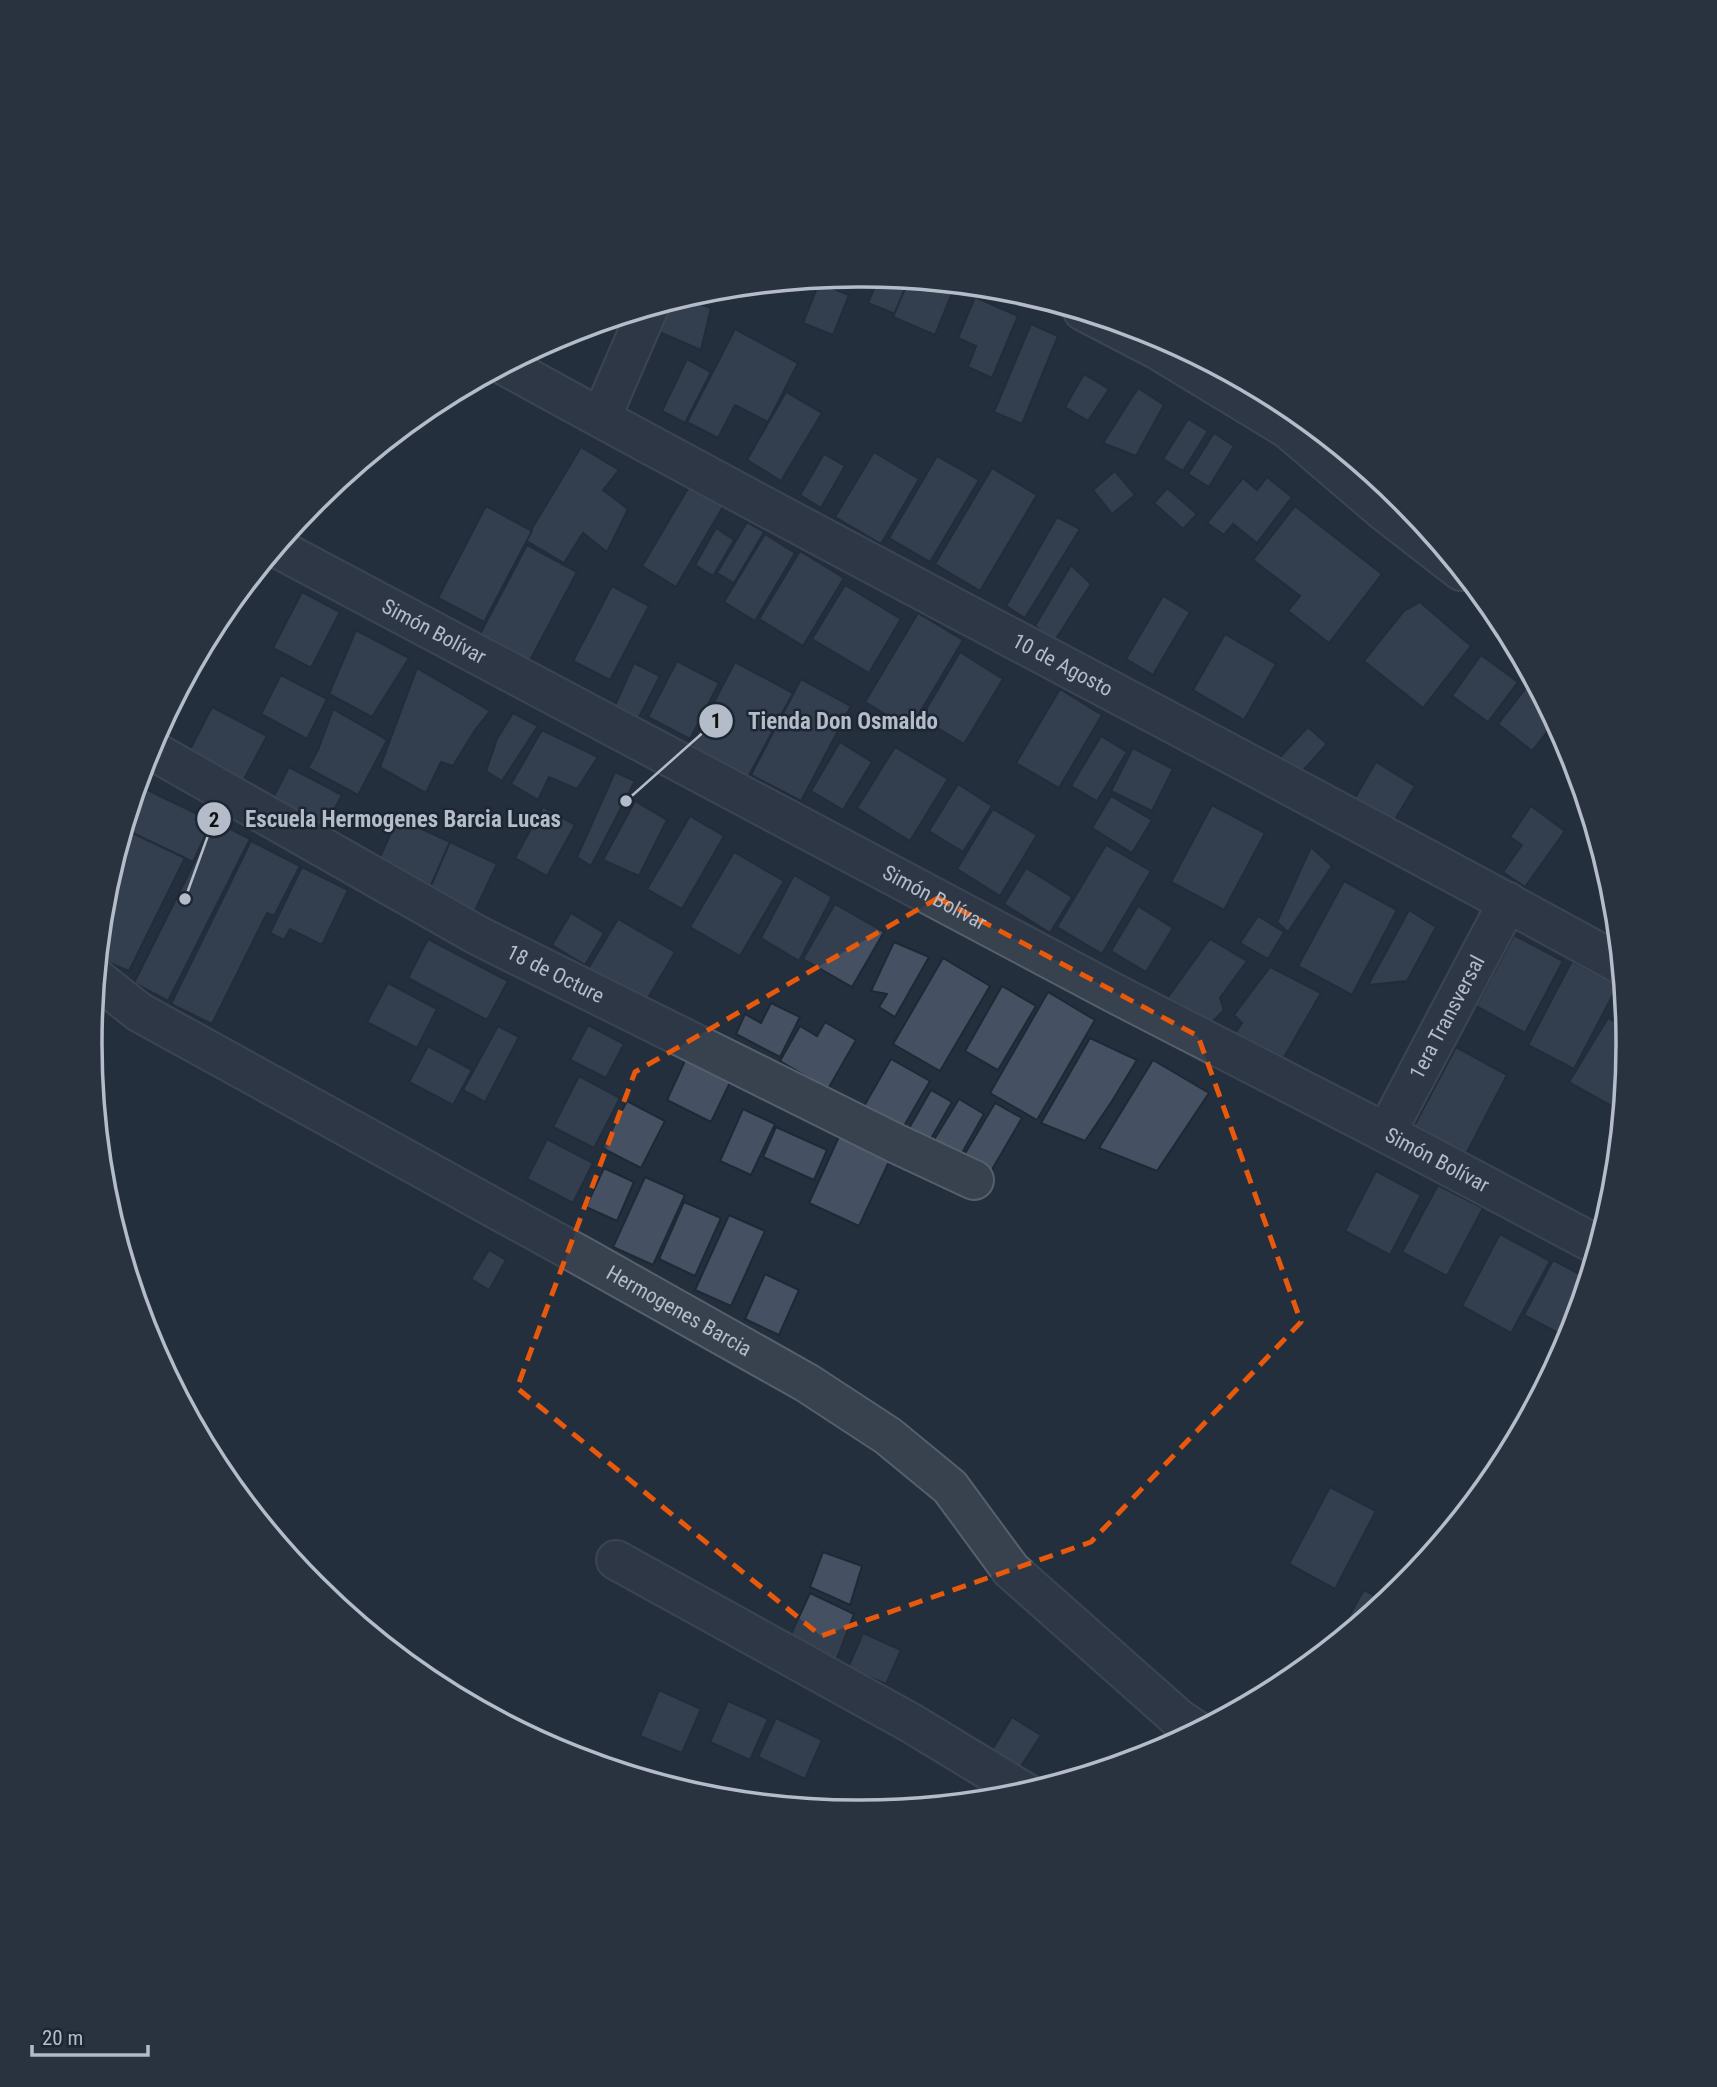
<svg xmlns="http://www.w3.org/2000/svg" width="1717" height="2087" font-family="'Roboto Condensed',sans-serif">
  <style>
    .building { fill: #455162; stroke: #1f2835; stroke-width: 2 }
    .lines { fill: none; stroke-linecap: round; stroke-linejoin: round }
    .minor-casing { stroke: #565f6c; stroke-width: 42 }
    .minor { stroke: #38414e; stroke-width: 38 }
    .marked { fill: none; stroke: #e8590c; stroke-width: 5; stroke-dasharray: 14 9; stroke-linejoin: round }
    .labels { text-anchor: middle; stroke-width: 5; stroke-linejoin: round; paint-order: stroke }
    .street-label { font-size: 21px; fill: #b4bcc9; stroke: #1d2633 }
    .rim { fill: none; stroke: #b4bcc9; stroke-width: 3.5 }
    .leader { fill: none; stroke: #b4bcc9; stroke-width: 2.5 }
    .callout-dot { fill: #b4bcc9; stroke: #1d2633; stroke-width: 2.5 }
    .mark-label { font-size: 21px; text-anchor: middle; font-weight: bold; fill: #111 }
    .callout-label { font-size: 23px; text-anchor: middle; font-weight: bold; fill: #b4bcc9; stroke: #1d2633; stroke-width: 5; stroke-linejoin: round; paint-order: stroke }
  </style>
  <rect width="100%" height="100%" fill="#242f3e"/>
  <g class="building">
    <polygon points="879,276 909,279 895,314 868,303"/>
    <polygon points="909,279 942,282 954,288 935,335 893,317"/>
    <polygon points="788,281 785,290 769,283"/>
    <polygon points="819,283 849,295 833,335 803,323"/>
    <polygon points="681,297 711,308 701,350 650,328 656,305"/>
    <polygon points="975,297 1018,316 992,378 968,367 976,346 958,338"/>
    <polygon points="1031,324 1058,336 1022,424 994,412"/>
    <polygon points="735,329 798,363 768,422 735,405 718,438 687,422"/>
    <polygon points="687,359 711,372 685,423 662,411"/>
    <polygon points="1084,374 1109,389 1088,421 1065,407"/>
    <polygon points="1138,388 1164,405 1136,456 1103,443"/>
    <polygon points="786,392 822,413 781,481 747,460"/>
    <polygon points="1188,419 1208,431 1183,471 1163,459"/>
    <polygon points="1214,433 1234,446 1209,487 1188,474"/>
    <polygon points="581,447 619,470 603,490 628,509 607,552 583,533 564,563 525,540"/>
    <polygon points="874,452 919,479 881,544 835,517"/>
    <polygon points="824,454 845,466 821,508 800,495"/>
    <polygon points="937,456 979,480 930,562 889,538"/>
    <polygon points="992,468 1037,495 980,591 935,564"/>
    <polygon points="1115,471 1135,495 1112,514 1093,490"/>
    <polygon points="1267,477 1292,497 1257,543 1233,524 1224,535 1207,523 1243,478 1257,490"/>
    <polygon points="690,485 724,505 676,587 642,566"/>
    <polygon points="1167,488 1197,514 1183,529 1154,503"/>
    <polygon points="486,506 532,531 484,622 438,598"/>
    <polygon points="1295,506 1382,574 1329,643 1288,611 1300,596 1253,560"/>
    <polygon points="1057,517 1080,529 1025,618 1006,606"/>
    <polygon points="747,522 764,532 734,583 717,573"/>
    <polygon points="716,528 734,540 713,576 695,565"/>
    <polygon points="765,534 795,553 755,621 724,602"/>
    <polygon points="527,545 577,572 528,664 478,638"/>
    <polygon points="800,551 844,578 803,646 759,619"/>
    <polygon points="1071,565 1091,584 1054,642 1035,626"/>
    <polygon points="254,573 264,578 261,586 248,581"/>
    <polygon points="845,585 901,619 869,673 812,639"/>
    <polygon points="612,586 649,606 610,680 573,661"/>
    <polygon points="302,592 340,612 311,668 273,648"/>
    <polygon points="1163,596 1190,612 1153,675 1126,659"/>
    <polygon points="1420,602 1471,646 1423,708 1364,661 1404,611"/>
    <polygon points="918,613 963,640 910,729 865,702"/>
    <polygon points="356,630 409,658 372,717 329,694"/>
    <polygon points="1225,634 1276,664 1244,720 1193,690"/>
    <polygon points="960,652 1003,679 964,744 921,718"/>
    <polygon points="1481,655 1518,682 1488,722 1452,696"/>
    <polygon points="677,661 719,683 690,739 648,717"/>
    <polygon points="735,662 793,693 746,781 689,750"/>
    <polygon points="634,663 660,676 636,723 613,710"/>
    <polygon points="417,668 490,711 475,730 453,766 441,762 426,793 380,767"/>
    <polygon points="281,675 327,699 307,739 261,714"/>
    <polygon points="801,679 851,706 801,801 751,775"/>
    <polygon points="1529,684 1538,691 1555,722 1532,751 1498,724"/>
    <polygon points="1060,689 1102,715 1059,788 1016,763"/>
    <polygon points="212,707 267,736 233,800 179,771"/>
    <polygon points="333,709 387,740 358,795 308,768 318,750"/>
    <polygon points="513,713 538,726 502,781 486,771 497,739"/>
    <polygon points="1308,727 1327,744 1299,775 1280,757"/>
    <polygon points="542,730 598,757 577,789 549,777 538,800 511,784"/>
    <polygon points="1101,736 1127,752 1097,801 1071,786"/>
    <polygon points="840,742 872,762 843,810 811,791"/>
    <polygon points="895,747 948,779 910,841 857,808"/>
    <polygon points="1133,748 1173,769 1152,811 1111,791"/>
    <polygon points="1376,762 1415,786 1387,833 1348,810"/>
    <polygon points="289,767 342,795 315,846 263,817"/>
    <polygon points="615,772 635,781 591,866 577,857"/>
    <polygon points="958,784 992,806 963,852 929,831"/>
    <polygon points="137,785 212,821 193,862 124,829"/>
    <polygon points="1111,796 1152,820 1132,853 1092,828"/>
    <polygon points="635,801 667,820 639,876 603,860"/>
    <polygon points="1212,805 1265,833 1224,910 1171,882"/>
    <polygon points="1531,806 1565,831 1525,887 1503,872 1522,845 1510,837"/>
    <polygon points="543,807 575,825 547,876 515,858"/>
    <polygon points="993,809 1037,835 1000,896 957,869"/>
    <polygon points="690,816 724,836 682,909 647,889"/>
    <polygon points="398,818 450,842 426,897 373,872"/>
    <polygon points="215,821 250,839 168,1001 134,983"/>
    <polygon points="126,830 185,858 129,971 105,961 99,945 104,893"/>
    <polygon points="251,841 300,866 274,916 267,913 212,1024 171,1004"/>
    <polygon points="450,842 497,864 472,917 426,897"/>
    <polygon points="1106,845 1151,871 1102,954 1057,927"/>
    <polygon points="1311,847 1332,866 1288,932 1277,922"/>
    <polygon points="734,852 784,881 740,956 690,927"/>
    <polygon points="302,867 348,890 322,945 290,929 284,940 270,933"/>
    <polygon points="1026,868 1072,897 1050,933 1004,904"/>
    <polygon points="794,875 832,897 799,961 761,938"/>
    <polygon points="1344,881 1397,910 1352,995 1298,966"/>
    <polygon points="835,904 884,932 852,987 803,959"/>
    <polygon points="1138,906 1173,928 1146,972 1111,951"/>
    <polygon points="1409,910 1436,927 1407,981 1368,985"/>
    <polygon points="571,913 604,933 585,965 552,945"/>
    <polygon points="1258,916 1284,932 1268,959 1240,943"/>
    <polygon points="618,919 675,952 645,1003 588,969"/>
    <polygon points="1514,935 1563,961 1525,1033 1476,1006"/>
    <polygon points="428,939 508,981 487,1020 408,978"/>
    <polygon points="1210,939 1247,961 1220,998 1224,1010 1206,1028 1163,1004"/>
    <polygon points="894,942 929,957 895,1017 879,1007 887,994 871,991"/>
    <polygon points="943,958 990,986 940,1071 893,1044"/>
    <polygon points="1572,961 1618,985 1574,1069 1528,1045"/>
    <polygon points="1270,967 1321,993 1280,1064 1231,1039 1242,1023 1234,1015"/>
    <polygon points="388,983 437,1009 417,1048 367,1022"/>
    <polygon points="1002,986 1036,1006 998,1070 965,1051"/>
    <polygon points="1048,992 1095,1020 1037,1120 990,1093"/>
    <polygon points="771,1003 800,1017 780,1057 736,1034 745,1014 761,1023"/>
    <polygon points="1608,1018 1626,1026 1628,1044 1622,1105 1619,1110 1569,1082"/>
    <polygon points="825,1022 856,1040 828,1089 780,1061 800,1026 817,1036"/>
    <polygon points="588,1025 624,1044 606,1078 570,1060"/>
    <polygon points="498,1026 519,1037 485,1102 463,1090"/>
    <polygon points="1090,1038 1137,1060 1112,1101 1085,1141 1041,1123"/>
    <polygon points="428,1046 472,1070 453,1105 409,1082"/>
    <polygon points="1456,1047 1507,1075 1465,1156 1413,1128"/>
    <polygon points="689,1052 734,1074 711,1122 667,1100"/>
    <polygon points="891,1059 930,1081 901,1131 863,1108"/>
    <polygon points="1153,1060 1209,1093 1157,1171 1099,1148"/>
    <polygon points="579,1076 620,1098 594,1148 553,1127"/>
    <polygon points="931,1090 952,1102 929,1142 908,1130"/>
    <polygon points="959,1099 984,1114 959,1158 932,1143"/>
    <polygon points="627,1101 665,1121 641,1168 602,1148"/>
    <polygon points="995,1103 1022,1118 990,1173 963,1157"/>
    <polygon points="743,1109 775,1124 751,1175 720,1161"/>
    <polygon points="776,1127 827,1150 814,1180 763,1157"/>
    <polygon points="841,1132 892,1155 859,1226 809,1203"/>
    <polygon points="547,1139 593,1163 573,1203 527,1179"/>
    <polygon points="604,1168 634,1182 617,1221 586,1207"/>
    <polygon points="1376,1171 1421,1195 1390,1255 1345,1231"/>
    <polygon points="1615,1173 1613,1194 1604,1224 1592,1218"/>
    <polygon points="645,1177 685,1195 653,1265 613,1247"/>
    <polygon points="1438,1185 1483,1208 1447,1276 1402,1252"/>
    <polygon points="684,1202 721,1218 695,1276 659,1259"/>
    <polygon points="729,1215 765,1231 731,1306 695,1290"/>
    <polygon points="1500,1234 1550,1261 1511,1333 1462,1306"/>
    <polygon points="489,1250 506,1260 489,1290 471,1279"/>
    <polygon points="1553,1260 1587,1278 1578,1310 1564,1336 1524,1315"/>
    <polygon points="765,1274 799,1290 779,1335 745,1319"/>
    <polygon points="1330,1487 1376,1511 1335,1589 1289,1564"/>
    <polygon points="823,1552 862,1566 850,1605 810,1587"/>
    <polygon points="1364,1590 1385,1602 1347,1633 1341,1630"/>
    <polygon points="810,1593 854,1614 834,1666 786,1645"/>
    <polygon points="863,1633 901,1650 886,1684 848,1668"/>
    <polygon points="659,1690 701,1709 682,1753 640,1736"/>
    <polygon points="728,1701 768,1719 750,1760 710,1742"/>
    <polygon points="1012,1717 1041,1735 1020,1768 992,1750"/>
    <polygon points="776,1718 822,1740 805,1779 758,1757"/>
  </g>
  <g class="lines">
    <defs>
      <g id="minor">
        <polyline points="1083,311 1158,350 1288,429 1385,512 1461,571"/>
        <path id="s1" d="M 504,365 C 873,569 1250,760 1620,964"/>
        <polyline points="601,418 649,307"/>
        <path id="s2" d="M 275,547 L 1114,993 L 1386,1133 L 1597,1245"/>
        <path id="s3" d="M 148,748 L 477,935 L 897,1144 L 974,1180"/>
        <path id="s4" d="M 96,978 L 139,1012 L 583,1257 L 807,1383 L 888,1436 L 950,1487 L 1011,1570 L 1179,1719 L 1197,1731"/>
        <path id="s5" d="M 1386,1133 L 1508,902"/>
        <polyline points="616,1560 911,1723 1026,1793"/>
      </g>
    </defs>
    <use href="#minor" class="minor-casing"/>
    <use href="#minor" class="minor"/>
  </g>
  <path d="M0 0H1717V2087H0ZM 938,898 L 1198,1036 L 1301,1322 L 1091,1542 L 821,1636 L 517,1388 L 635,1072 Z" fill="#242f3e" fill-opacity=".55" fill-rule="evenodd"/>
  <path class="marked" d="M 938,898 L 1198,1036 L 1301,1322 L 1091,1542 L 821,1636 L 517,1388 L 635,1072 Z"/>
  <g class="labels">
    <g class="street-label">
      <text dy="7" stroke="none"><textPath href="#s2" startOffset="180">Simón Bolívar</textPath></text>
      <text dy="7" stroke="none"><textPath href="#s1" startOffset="634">10 de Agosto</textPath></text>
      <text dy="7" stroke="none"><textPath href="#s2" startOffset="747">Simón Bolívar</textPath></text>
      <text dy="7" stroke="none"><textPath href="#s3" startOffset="466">18 de Octure</textPath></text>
      <text dy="7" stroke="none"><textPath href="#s5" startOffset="131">1era Transversal</textPath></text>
      <text dy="7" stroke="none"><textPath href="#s2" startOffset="1314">Simón Bolívar</textPath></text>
      <text dy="7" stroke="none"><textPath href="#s4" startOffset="672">Hermogenes Barcia</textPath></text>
    </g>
  </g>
  <path d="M0 0H1717V2087H0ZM858 287H860A756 756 0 0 1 1616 1043V1044A756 756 0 0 1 860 1800H858A756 756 0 0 1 102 1044V1043A756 756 0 0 1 858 287Z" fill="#29323f" fill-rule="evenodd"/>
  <path class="rim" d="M858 287H860A756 756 0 0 1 1616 1043V1044A756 756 0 0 1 860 1800H858A756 756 0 0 1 102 1044V1043A756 756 0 0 1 858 287Z"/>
  <path class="leader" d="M626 801L716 721M185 899L214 819"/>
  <g class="callout-dot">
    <circle cx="626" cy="801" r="7"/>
    <circle cx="185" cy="899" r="7"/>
    <circle cx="716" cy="721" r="18"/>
    <circle cx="214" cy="819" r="18"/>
  </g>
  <g class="mark-label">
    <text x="716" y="728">1</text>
    <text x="214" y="827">2</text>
  </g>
  <g class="callout-label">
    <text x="843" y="729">Tienda Don Osmaldo</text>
    <text x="403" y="827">Escuela Hermogenes Barcia Lucas</text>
  </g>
  <path d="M32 2045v10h116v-10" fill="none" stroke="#b4bcc9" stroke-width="3.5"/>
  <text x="42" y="2045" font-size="21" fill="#b4bcc9" stroke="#1d2633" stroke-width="5" paint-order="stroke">20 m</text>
</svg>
